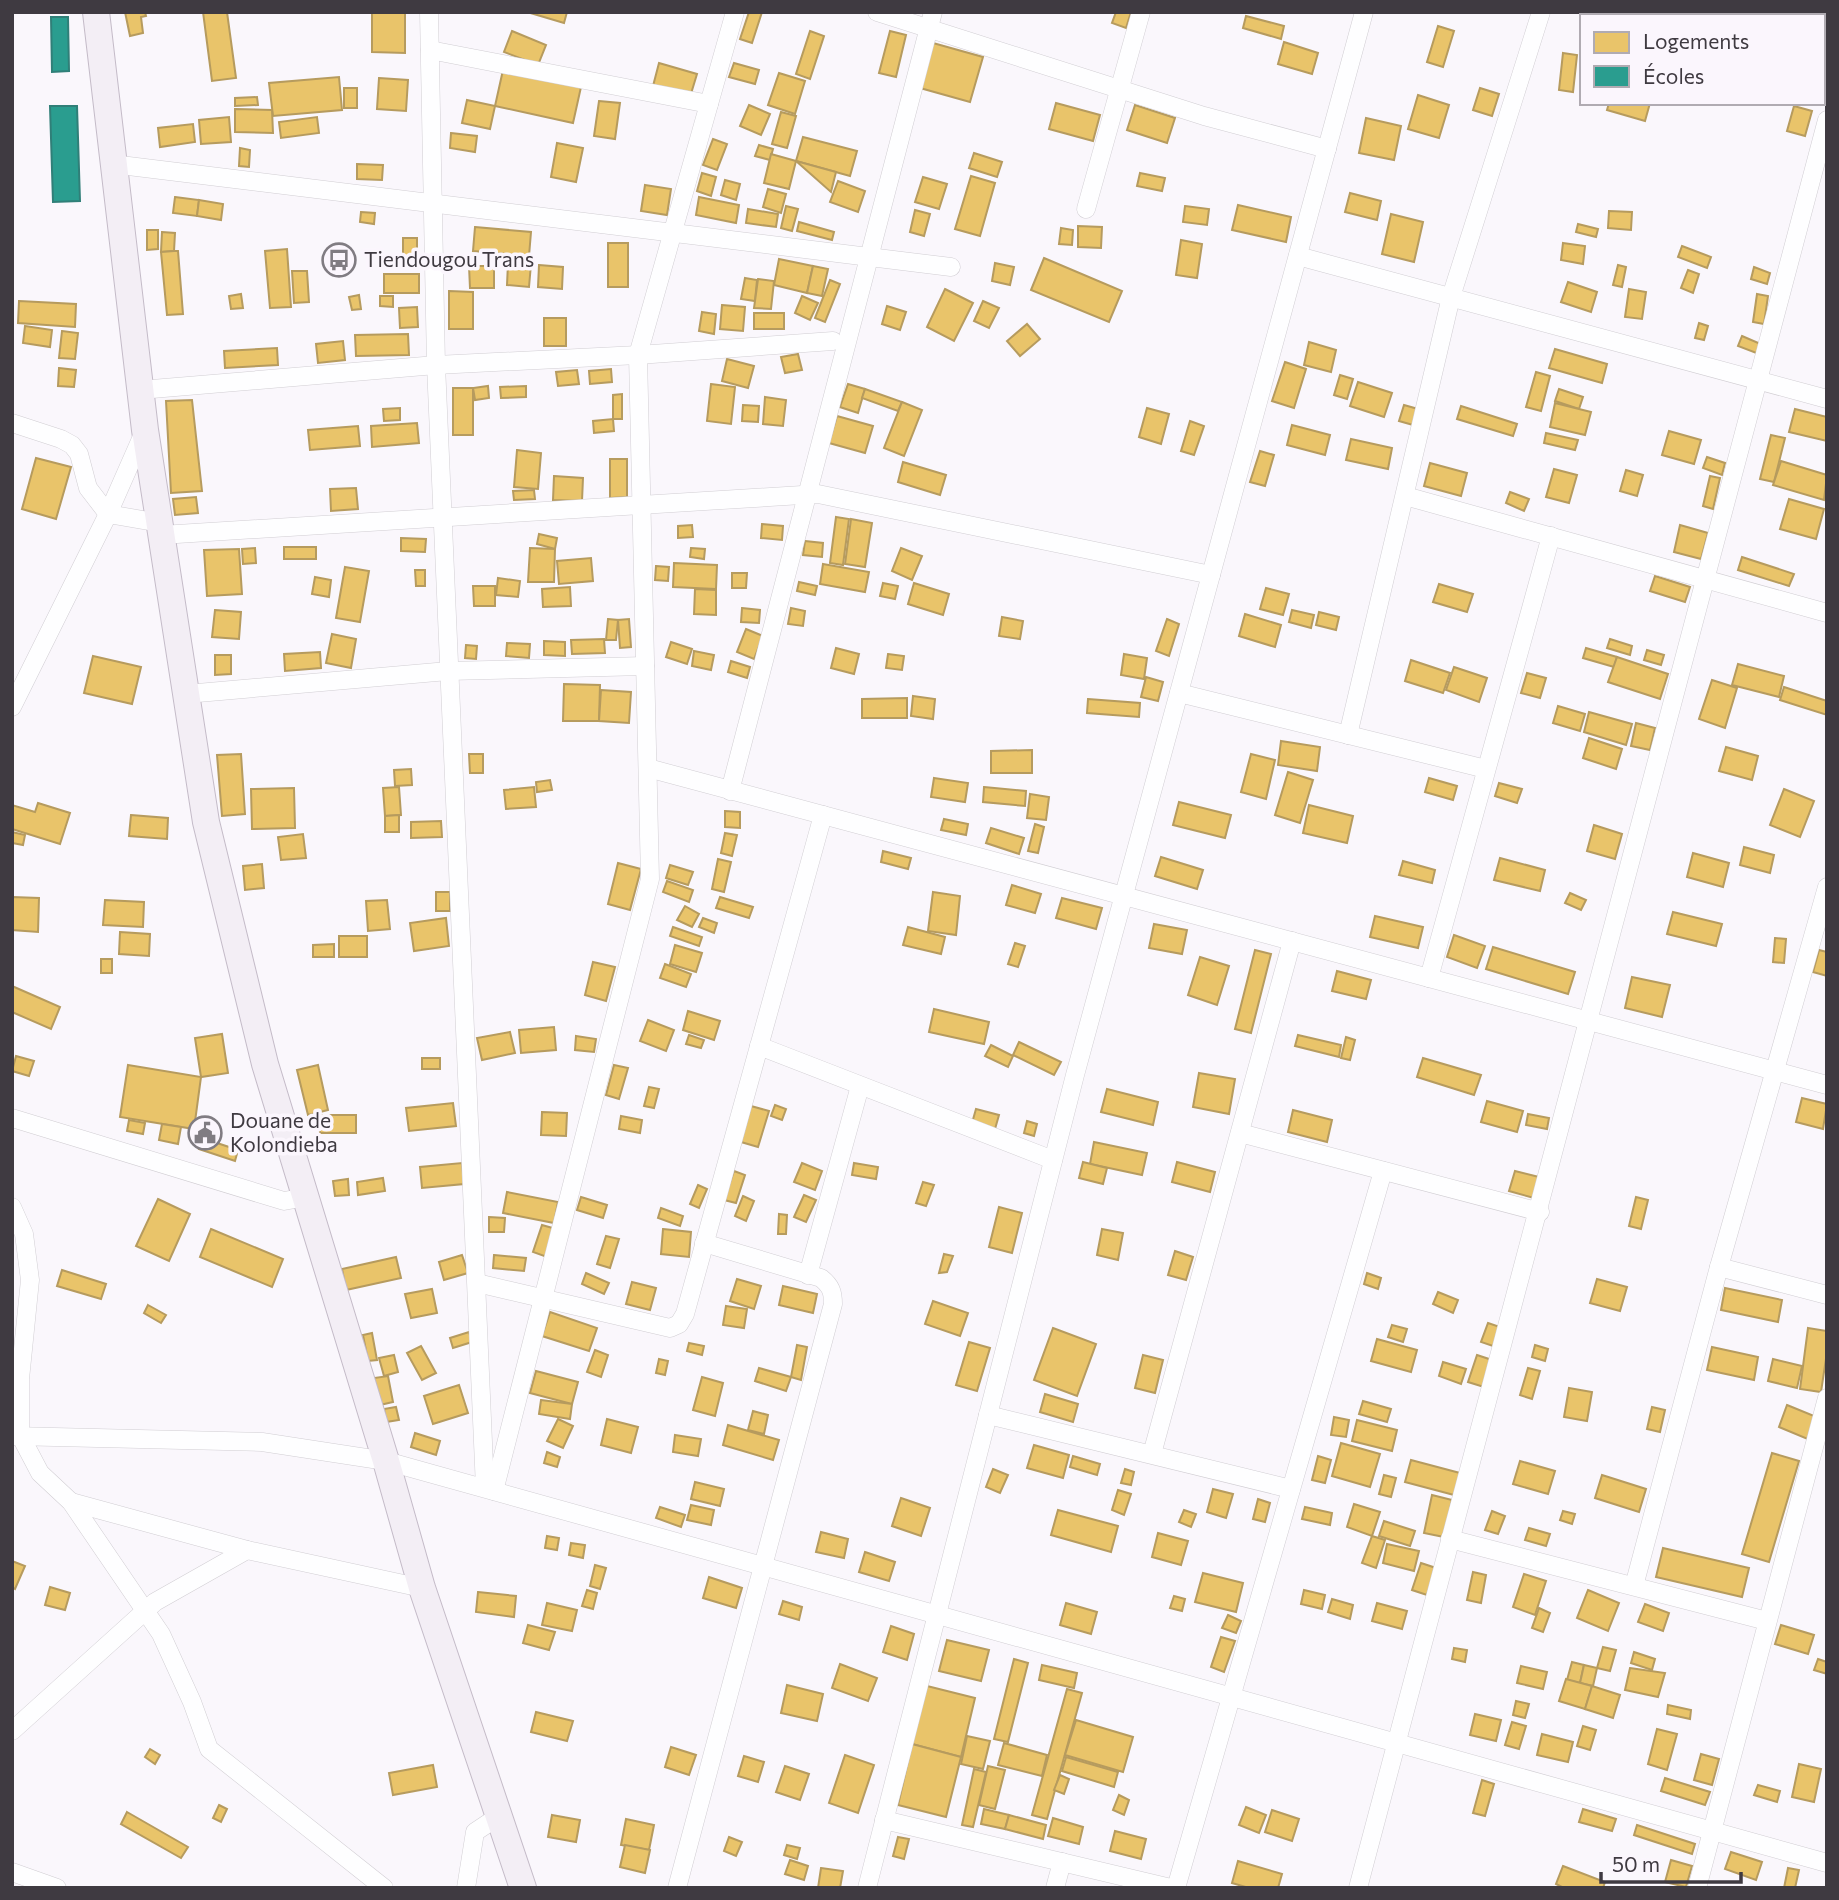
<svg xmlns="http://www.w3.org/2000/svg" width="1839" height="1900" font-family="Commissioner,sans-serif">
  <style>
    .homes { fill: #e9c46a; stroke: #b69b5e; stroke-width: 2 }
    .schools { fill: #2a9d8f; stroke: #307f78; stroke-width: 2 }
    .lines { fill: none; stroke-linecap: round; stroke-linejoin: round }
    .minor-casing { stroke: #d1ced3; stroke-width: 19 }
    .primary-casing { stroke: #c4bbc8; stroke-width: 28 }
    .minor { stroke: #fefeff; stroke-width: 18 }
    .primary { stroke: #f3eef5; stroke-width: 26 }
    .labels { text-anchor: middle; stroke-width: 7; stroke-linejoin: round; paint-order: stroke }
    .poi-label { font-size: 21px; fill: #3f3a41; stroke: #fbf6fd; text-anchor: start }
  </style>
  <rect width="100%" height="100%" fill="#faf7fc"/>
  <g class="homes">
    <polygon points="125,12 145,12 146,16 141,17 143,33 130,36"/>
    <polygon points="203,12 227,12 236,78 212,81"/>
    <polygon points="372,12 405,12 405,53 372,52"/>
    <polygon points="527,12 567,12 564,23"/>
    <polygon points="749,12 762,12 752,43 740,39"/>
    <polygon points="1116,12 1131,12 1126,28 1112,23"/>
    <polygon points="1246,16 1284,26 1281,39 1243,28"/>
    <polygon points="1438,26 1454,31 1443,67 1427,62"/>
    <polygon points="512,31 546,45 538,65 504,52"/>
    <polygon points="810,31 824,36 810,79 796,74"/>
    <polygon points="890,31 906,35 896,77 879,73"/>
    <polygon points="1284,42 1318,53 1312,74 1278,64"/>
    <polygon points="933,43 983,57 970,102 920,88"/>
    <polygon points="1563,53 1577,55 1573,92 1559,90"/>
    <polygon points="659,63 697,74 690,97 653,86"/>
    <polygon points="734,63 759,70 755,84 729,77"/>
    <polygon points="503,70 581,87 573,123 495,106"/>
    <polygon points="779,73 805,81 795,114 768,105"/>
    <polygon points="339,77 342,110 273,116 269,83"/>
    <polygon points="379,78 408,80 406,111 377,109"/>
    <rect x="344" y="88" width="13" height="20"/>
    <polygon points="1480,88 1499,94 1492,116 1473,110"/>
    <polygon points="1418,95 1449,105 1439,138 1408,129"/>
    <polygon points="257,97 258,105 235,106 235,98"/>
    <polygon points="467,100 495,106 490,129 462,123"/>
    <polygon points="599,101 620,103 615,139 594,136"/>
    <polygon points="1056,103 1100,115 1093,141 1049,129"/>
    <polygon points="1609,103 1650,103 1645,121 1607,110"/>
    <polygon points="749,105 770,114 761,135 740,126"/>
    <polygon points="1135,105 1175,118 1167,143 1127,130"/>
    <polygon points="1794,106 1812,111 1805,136 1787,131"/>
    <polygon points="235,109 272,110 273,133 235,132"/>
    <polygon points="781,112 796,116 787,148 772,144"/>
    <polygon points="229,117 231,142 201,144 199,120"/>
    <polygon points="317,117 319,133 281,138 279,122"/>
    <polygon points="1366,118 1401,126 1394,160 1359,153"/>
    <polygon points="193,124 195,142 160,147 158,128"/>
    <polygon points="451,133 477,136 475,152 450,148"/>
    <polygon points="803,137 857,151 850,176 796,161"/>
    <polygon points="713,139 727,144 717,170 703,165"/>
    <polygon points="557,143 583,148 576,182 551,177"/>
    <polygon points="759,145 773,149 770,160 755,156"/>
    <polygon points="240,148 250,150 249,167 239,166"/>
    <polygon points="974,153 1002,162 997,177 969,168"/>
    <polygon points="771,154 796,161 789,189 764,183"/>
    <polygon points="796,161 836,172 831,192"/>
    <polygon points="357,164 383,165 382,180 357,179"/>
    <polygon points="702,173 716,177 711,196 697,191"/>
    <polygon points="1140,173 1165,178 1162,191 1137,186"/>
    <polygon points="971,176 995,183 980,236 955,229"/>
    <polygon points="923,177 947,184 939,209 915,202"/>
    <polygon points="725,180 740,184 736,200 721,195"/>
    <polygon points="838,181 865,191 858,212 830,202"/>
    <polygon points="645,185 671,189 667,215 641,211"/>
    <polygon points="768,189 786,194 781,213 763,207"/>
    <polygon points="1350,193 1381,201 1377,220 1345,212"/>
    <polygon points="175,197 199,200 197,216 173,213"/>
    <polygon points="699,197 739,205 736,223 696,215"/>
    <polygon points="199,200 223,204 221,220 197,216"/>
    <polygon points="1238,205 1291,217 1286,242 1232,230"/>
    <polygon points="786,206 798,209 792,231 781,228"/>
    <polygon points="1185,206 1209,209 1207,225 1183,222"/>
    <polygon points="748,209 778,214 776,227 746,223"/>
    <polygon points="915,210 930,214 924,236 910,232"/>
    <polygon points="1609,211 1632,212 1631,230 1608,228"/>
    <polygon points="361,212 375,213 374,224 360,222"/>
    <polygon points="1391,214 1423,222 1414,262 1382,254"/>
    <polygon points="799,222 834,232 832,240 797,231"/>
    <polygon points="1578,224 1598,229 1596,237 1576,232"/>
    <polygon points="1078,226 1102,227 1101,248 1078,247"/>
    <polygon points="475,227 531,232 529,256 473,251"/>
    <polygon points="1061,228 1073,230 1072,245 1059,244"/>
    <polygon points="147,230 158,230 158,249 147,250"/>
    <polygon points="162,232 175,233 174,251 161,252"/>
    <rect x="403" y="238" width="14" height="23"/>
    <polygon points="1181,240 1202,244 1197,278 1176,275"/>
    <rect x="608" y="243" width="20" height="44"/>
    <polygon points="1563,243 1585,246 1583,264 1561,260"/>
    <polygon points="1682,246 1711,257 1707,268 1678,257"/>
    <polygon points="287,249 291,307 270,308 265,251"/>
    <polygon points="174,251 178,251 183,314 167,315 161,252"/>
    <polygon points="1044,258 1122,291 1109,322 1031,290"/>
    <polygon points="779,259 813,266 807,293 774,285"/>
    <polygon points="508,263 531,264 529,287 507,285"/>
    <polygon points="995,263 1014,267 1010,285 992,281"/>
    <polygon points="539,265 563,267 562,289 538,287"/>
    <polygon points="1618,265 1626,267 1622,287 1613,285"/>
    <polygon points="469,266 494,266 494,288 470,288"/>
    <polygon points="813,266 828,269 822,296 807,293"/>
    <polygon points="1754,267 1770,273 1767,284 1751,279"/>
    <polygon points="1688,270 1699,274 1693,293 1681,288"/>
    <polygon points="292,271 307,271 309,302 294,303"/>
    <rect x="384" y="274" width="35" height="19"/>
    <polygon points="745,278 757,280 755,301 741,299"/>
    <polygon points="758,279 774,281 771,309 754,308"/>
    <polygon points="830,280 840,284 825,322 815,318"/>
    <polygon points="1568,282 1597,292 1591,312 1561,302"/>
    <polygon points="945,289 973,303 954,341 927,327"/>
    <polygon points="1629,289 1646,292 1642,319 1625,317"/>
    <polygon points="449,291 473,292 473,329 449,329"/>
    <polygon points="241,294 243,308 231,309 229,296"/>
    <polygon points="1757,294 1768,296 1764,324 1753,322"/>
    <polygon points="359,295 361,309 352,310 349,297"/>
    <polygon points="380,296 393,296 393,307 380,306"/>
    <polygon points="802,296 818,303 810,320 795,313"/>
    <polygon points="19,301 76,304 75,327 18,323"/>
    <polygon points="983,301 999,308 989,328 974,321"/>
    <polygon points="722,305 745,307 743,331 720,329"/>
    <polygon points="887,306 906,312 900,330 882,324"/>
    <polygon points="417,307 418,327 400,328 399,308"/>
    <polygon points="702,312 716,314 714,334 699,331"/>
    <rect x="754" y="313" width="30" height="16"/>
    <rect x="544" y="318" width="22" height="28"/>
    <polygon points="1699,323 1708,326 1704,340 1695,338"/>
    <polygon points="1027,324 1040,339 1020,356 1007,341"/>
    <polygon points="25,326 52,330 50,347 23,343"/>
    <polygon points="62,331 78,333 75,359 59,358"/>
    <polygon points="408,334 409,355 356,356 355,335"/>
    <polygon points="1742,336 1763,345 1759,354 1738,346"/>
    <polygon points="343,341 345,360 318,363 316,344"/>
    <polygon points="1309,342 1336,350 1331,372 1304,365"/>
    <polygon points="277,348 278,365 225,368 224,351"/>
    <polygon points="1555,349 1607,364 1602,383 1549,368"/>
    <polygon points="798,354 802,370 785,373 781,357"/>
    <polygon points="727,359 754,366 748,388 722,381"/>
    <polygon points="1285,362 1306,369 1294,408 1272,401"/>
    <polygon points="59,368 76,370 74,387 58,386"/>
    <polygon points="611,369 612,382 590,384 589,371"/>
    <polygon points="577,370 579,384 558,386 556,372"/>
    <polygon points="1536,372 1550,376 1541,411 1526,407"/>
    <polygon points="1340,375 1353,379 1347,399 1334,395"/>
    <polygon points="1358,382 1392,393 1384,417 1350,406"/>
    <polygon points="711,384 735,387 731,424 707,421"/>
    <polygon points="848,384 865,389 858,413 840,407"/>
    <polygon points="488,386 489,398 475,400 473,388"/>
    <polygon points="526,386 526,397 501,398 500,387"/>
    <rect x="453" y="388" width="20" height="47"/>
    <polygon points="865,389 902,402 898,411 862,398"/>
    <polygon points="1559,389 1583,397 1579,409 1555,401"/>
    <polygon points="622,394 622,419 613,419 613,395"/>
    <polygon points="765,397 786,400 783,426 763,424"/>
    <polygon points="192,400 202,491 171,493 166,401"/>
    <polygon points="902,402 922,410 904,456 884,448"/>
    <polygon points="1555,403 1591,412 1585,435 1550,427"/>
    <polygon points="743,405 759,406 758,422 742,421"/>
    <polygon points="1404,405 1418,409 1413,425 1399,421"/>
    <polygon points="1461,406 1517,424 1513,436 1457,419"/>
    <polygon points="400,408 400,420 384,421 383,409"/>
    <polygon points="1147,408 1169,414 1161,444 1139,437"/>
    <polygon points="1795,409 1827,417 1827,441 1789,432"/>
    <polygon points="837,416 873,426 865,453 829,443"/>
    <polygon points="613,419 614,431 594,433 593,421"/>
    <polygon points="1190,421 1204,426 1194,455 1181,451"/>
    <polygon points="417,423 419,443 372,447 371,426"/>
    <polygon points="1292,425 1330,435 1325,455 1287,445"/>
    <polygon points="358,426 360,446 310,450 308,430"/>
    <polygon points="1669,431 1701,440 1694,464 1662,455"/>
    <polygon points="1546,433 1578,440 1575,450 1544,443"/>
    <polygon points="1771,435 1785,438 1774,482 1760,479"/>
    <polygon points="1351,439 1392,448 1388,469 1346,460"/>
    <polygon points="517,450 541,453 538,489 514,487"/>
    <polygon points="1260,451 1274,455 1265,486 1250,482"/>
    <polygon points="1707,457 1725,463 1722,475 1703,468"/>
    <polygon points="36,458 71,467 56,519 22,509"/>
    <polygon points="610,459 627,459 627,497 610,498"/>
    <polygon points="1781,461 1827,475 1824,500 1773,485"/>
    <polygon points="903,462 946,475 940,495 898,482"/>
    <polygon points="1430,463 1467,473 1461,496 1424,486"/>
    <polygon points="1554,469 1577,475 1569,503 1546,497"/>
    <polygon points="1626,470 1643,475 1637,496 1620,491"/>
    <polygon points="554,476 583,478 582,501 553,500"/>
    <polygon points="1710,476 1720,478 1713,509 1703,506"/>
    <polygon points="356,488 358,509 331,511 330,489"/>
    <polygon points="534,490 535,499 514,500 513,491"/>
    <polygon points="1510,492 1529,499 1524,511 1506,503"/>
    <polygon points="196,497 198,513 175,515 173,499"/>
    <polygon points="1789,499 1824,509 1816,539 1780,529"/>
    <polygon points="836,517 849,519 843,565 830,563"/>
    <polygon points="851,519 872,523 865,567 845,564"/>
    <polygon points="762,524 783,526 782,540 761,538"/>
    <polygon points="692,525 693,537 678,538 678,526"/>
    <polygon points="1680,525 1708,533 1701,559 1674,552"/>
    <polygon points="539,534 557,538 555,549 537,544"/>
    <polygon points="401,538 426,539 425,552 401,551"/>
    <polygon points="805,541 823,543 822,557 803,555"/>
    <rect x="284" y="547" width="32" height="12"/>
    <polygon points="255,548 256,563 243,564 242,549"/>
    <polygon points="530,548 555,549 554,582 528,582"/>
    <polygon points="691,548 705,549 704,559 690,557"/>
    <polygon points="901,548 922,556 912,580 892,571"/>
    <polygon points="239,549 242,594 207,596 204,550"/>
    <polygon points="1742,557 1794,574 1789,586 1738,570"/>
    <polygon points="591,558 593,581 559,584 557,561"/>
    <polygon points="674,563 717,565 716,589 673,587"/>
    <polygon points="823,564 869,572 865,592 820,584"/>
    <polygon points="656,566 669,567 668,581 655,580"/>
    <polygon points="345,567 369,571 360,622 336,618"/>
    <polygon points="415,570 425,570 425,586 416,586"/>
    <polygon points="732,573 747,573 746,588 732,588"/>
    <polygon points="1655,576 1690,587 1685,602 1650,591"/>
    <polygon points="315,577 331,580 329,597 312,594"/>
    <polygon points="498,578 520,581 518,597 496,595"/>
    <polygon points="799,582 817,586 815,595 797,591"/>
    <polygon points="883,583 898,586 895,599 880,596"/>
    <polygon points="914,583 949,594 943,615 908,604"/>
    <polygon points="1439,584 1473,594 1467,612 1433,602"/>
    <polygon points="473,586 495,586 495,606 474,606"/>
    <polygon points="570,587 571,606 543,607 542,589"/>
    <polygon points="1266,588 1289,594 1283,615 1260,609"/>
    <polygon points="695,589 716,590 716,615 694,614"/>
    <polygon points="742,608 760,610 759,623 741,622"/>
    <polygon points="791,608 805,611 803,626 788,624"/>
    <polygon points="215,610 241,612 239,639 212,637"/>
    <polygon points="1292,610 1314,615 1311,628 1289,622"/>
    <polygon points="1319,612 1339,617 1336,630 1316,625"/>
    <polygon points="1245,614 1281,625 1275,647 1239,636"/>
    <polygon points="1002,617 1023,621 1020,639 999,636"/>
    <polygon points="608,619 618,620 616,640 606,640"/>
    <polygon points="629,619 631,647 620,648 618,620"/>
    <polygon points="1167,619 1179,624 1169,656 1156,651"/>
    <polygon points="746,629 763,636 754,659 737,652"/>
    <polygon points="332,634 356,639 351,668 326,663"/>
    <polygon points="604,639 605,653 572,654 571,640"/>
    <polygon points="1610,639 1632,646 1630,655 1607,648"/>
    <polygon points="544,641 565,642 565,656 544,655"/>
    <polygon points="671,642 692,649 687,664 666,657"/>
    <polygon points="507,643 530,644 529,658 506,656"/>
    <polygon points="466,645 477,646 476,659 465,658"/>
    <polygon points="836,648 859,654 854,674 831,668"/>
    <polygon points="1586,648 1617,657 1614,667 1583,658"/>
    <polygon points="1647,650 1664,655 1661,665 1644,660"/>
    <polygon points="694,651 714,655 711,670 692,666"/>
    <polygon points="320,652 321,668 285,671 284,654"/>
    <polygon points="888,654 904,656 902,670 886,668"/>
    <polygon points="1124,654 1147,658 1144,679 1121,675"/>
    <polygon points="215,655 231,655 231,674 215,675"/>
    <polygon points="93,656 141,667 132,704 84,693"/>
    <polygon points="1617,657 1668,674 1660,699 1608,682"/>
    <polygon points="1411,660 1450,673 1443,693 1405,681"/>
    <polygon points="731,661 750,667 747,678 728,672"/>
    <polygon points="1738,664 1784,676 1779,697 1732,685"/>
    <polygon points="1454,667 1487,678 1479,702 1446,690"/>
    <polygon points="1527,673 1546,678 1540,698 1521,693"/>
    <polygon points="1146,677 1163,682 1158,701 1141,697"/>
    <polygon points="1712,680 1737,688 1725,728 1699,719"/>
    <polygon points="564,684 600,685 599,721 563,721"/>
    <polygon points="1784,687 1827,701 1827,715 1780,700"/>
    <polygon points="601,690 631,692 629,723 599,721"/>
    <polygon points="913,696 935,699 933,719 911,716"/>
    <polygon points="907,698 907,718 862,718 862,699"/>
    <polygon points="1088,699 1140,703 1139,717 1087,713"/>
    <polygon points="1558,706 1585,714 1580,731 1553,723"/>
    <polygon points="1589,712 1632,724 1626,745 1584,732"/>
    <polygon points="1636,723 1655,728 1650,750 1631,746"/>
    <polygon points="1589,738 1622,749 1616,769 1583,758"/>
    <polygon points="1281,741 1320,747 1317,771 1278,765"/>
    <polygon points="1726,747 1758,756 1752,780 1719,771"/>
    <polygon points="1032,750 1032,773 991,773 991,751"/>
    <polygon points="241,754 245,814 222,816 217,755"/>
    <polygon points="469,754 483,754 483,773 470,773"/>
    <polygon points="1251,754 1275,760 1266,799 1241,792"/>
    <polygon points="411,769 412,785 395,786 394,770"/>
    <polygon points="1288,772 1313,780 1300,823 1275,815"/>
    <polygon points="934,778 968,783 965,802 931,797"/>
    <polygon points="1429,778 1457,786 1453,800 1425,792"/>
    <polygon points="550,780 552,790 537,792 536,782"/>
    <polygon points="1499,783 1522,789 1517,803 1495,796"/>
    <polygon points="399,787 401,815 385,816 383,788"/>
    <polygon points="534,787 536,807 506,809 504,790"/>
    <polygon points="984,787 1026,791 1025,806 983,802"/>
    <polygon points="294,788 295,828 252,829 251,789"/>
    <polygon points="1784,789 1814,801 1800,837 1770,825"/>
    <polygon points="1030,794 1049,797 1046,820 1027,818"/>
    <polygon points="1179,802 1231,815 1225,838 1173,825"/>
    <polygon points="38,803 70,813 60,844 12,829 12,805 35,812"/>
    <polygon points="1309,805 1353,816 1347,843 1303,833"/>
    <polygon points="725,811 740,812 740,828 725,827"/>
    <polygon points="131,815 168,818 167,839 129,836"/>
    <polygon points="399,815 399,832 385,832 385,816"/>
    <polygon points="944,819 968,824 966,835 941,830"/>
    <polygon points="441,821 442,837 411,838 411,822"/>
    <polygon points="1035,824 1044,827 1038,853 1028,851"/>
    <polygon points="1594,825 1622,834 1615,859 1587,851"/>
    <polygon points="991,828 1024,838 1019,854 986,843"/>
    <polygon points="12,832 25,835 23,845 12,843"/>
    <polygon points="725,833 737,835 732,856 721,853"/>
    <polygon points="303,834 306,858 281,860 278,837"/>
    <polygon points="1744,847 1774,855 1770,873 1740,865"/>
    <polygon points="883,851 911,858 908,869 881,862"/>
    <polygon points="1693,853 1729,863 1723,887 1687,877"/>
    <polygon points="1161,857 1203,870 1197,889 1155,876"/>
    <polygon points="1500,858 1545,870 1540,891 1494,880"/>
    <polygon points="718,859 731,862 724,892 712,889"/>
    <polygon points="1403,861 1435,870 1432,883 1399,875"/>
    <polygon points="618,863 641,869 630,910 608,904"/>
    <polygon points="262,864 264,888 245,890 243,866"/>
    <polygon points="670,865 693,872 688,885 666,878"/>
    <polygon points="667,881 693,890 689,902 663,892"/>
    <polygon points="1012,885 1041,894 1035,913 1006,905"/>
    <rect x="436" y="892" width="14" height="19"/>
    <polygon points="933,892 960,896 956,935 928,931"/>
    <polygon points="1570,893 1586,900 1581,910 1565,903"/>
    <polygon points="12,897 39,898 38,932 12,930"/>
    <polygon points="720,897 753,907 749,918 716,908"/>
    <polygon points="1062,898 1102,908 1096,929 1056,918"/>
    <polygon points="105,900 144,902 143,927 103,925"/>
    <polygon points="387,900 390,929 368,931 366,901"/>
    <polygon points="685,906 699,914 692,927 677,920"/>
    <polygon points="1673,912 1722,924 1716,946 1667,934"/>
    <polygon points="1375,916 1423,927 1418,948 1370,937"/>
    <polygon points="446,918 449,946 414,951 410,923"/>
    <polygon points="703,918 717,923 714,933 699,927"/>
    <polygon points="1154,924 1187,930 1182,954 1149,948"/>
    <polygon points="673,927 702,937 699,946 670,936"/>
    <polygon points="908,927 945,937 941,954 903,945"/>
    <polygon points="120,932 150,934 149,956 119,954"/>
    <polygon points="1454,935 1485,946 1477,968 1447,957"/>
    <rect x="339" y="936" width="28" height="21"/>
    <polygon points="1775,938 1786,939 1784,963 1773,962"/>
    <polygon points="1015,943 1025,946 1018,967 1008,964"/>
    <polygon points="334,944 334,957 313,957 313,945"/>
    <polygon points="675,945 702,953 696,972 670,964"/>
    <polygon points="1493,947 1575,972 1568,994 1486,969"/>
    <polygon points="1255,950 1271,954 1251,1033 1235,1029"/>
    <polygon points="1819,950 1827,952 1827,976 1813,972"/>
    <polygon points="1200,957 1229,966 1217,1005 1188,995"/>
    <rect x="101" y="959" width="11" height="14"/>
    <polygon points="593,962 615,967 606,1001 585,995"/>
    <polygon points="665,964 691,974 686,987 660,978"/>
    <polygon points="1337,971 1371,980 1366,999 1332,991"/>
    <polygon points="1632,977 1670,985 1662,1017 1625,1008"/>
    <polygon points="12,986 60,1007 51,1029 12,1012"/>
    <polygon points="934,1009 989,1022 984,1044 929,1032"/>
    <polygon points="688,1011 720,1021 714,1040 683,1030"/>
    <polygon points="648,1020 674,1030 666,1051 640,1041"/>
    <polygon points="554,1027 556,1050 521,1053 519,1030"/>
    <polygon points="510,1032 515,1053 482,1060 477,1038"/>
    <polygon points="222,1034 228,1073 201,1077 195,1038"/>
    <polygon points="689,1035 704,1040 701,1048 686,1044"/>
    <polygon points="1298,1035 1341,1045 1339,1057 1295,1046"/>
    <polygon points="576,1036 596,1039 594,1052 575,1050"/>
    <polygon points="1346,1037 1355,1040 1350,1060 1341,1058"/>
    <polygon points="1019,1042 1061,1062 1054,1075 1013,1055"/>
    <polygon points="991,1045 1013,1056 1008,1067 985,1056"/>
    <polygon points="16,1056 34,1061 29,1076 12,1071"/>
    <rect x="422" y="1058" width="18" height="11"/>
    <polygon points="1423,1058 1481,1075 1474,1095 1417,1077"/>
    <polygon points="128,1065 201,1077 194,1129 120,1117"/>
    <polygon points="318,1065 328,1110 308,1115 297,1070"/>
    <polygon points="614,1065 628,1068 619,1099 606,1095"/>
    <polygon points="1199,1073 1235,1079 1229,1114 1193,1107"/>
    <polygon points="649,1087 659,1089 654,1108 644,1106"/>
    <polygon points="1107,1089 1158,1102 1153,1125 1101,1112"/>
    <polygon points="1802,1098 1827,1104 1823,1129 1796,1122"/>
    <polygon points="1487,1101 1523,1111 1517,1132 1481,1122"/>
    <polygon points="453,1103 456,1126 409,1131 406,1108"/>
    <polygon points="775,1105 786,1109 782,1120 771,1116"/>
    <polygon points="751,1106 769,1111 758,1147 741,1142"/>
    <polygon points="976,1109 999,1115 995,1129 972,1123"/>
    <polygon points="1293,1110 1332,1120 1327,1142 1288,1132"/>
    <polygon points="542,1112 567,1113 566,1136 541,1135"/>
    <polygon points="1528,1114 1549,1118 1547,1129 1526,1125"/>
    <polygon points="319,1115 356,1115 356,1133 320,1133"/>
    <polygon points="621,1116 642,1120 640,1133 619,1129"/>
    <polygon points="129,1120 145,1123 143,1134 127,1131"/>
    <polygon points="1027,1121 1037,1124 1034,1136 1024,1133"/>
    <polygon points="162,1124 181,1127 178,1144 159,1140"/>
    <polygon points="202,1138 238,1150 235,1161 199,1149"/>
    <polygon points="1094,1142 1147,1153 1142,1175 1090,1164"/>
    <polygon points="1083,1162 1107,1168 1103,1184 1079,1178"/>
    <polygon points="1177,1162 1215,1172 1210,1192 1172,1182"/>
    <polygon points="462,1163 464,1184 422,1188 420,1167"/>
    <polygon points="802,1163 822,1171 815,1190 794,1182"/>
    <polygon points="854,1163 878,1167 876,1179 852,1175"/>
    <polygon points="734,1171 745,1175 736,1203 724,1200"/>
    <polygon points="1515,1171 1539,1177 1534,1198 1509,1191"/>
    <polygon points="383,1178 385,1191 358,1195 357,1182"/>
    <polygon points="348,1179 349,1195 335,1196 333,1181"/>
    <polygon points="923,1182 934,1185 926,1206 916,1203"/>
    <polygon points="698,1185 707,1189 699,1208 690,1204"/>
    <polygon points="507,1192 558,1202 554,1223 503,1213"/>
    <polygon points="804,1195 816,1200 806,1222 794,1217"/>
    <polygon points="743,1196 754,1201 746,1221 735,1216"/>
    <polygon points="581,1197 607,1205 603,1218 577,1210"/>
    <polygon points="1636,1197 1648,1200 1641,1229 1629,1226"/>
    <polygon points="158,1199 190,1214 169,1261 136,1246"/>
    <polygon points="999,1207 1022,1213 1012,1253 989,1247"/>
    <polygon points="661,1208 683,1216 680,1226 658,1218"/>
    <polygon points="779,1214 787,1215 786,1234 778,1234"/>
    <polygon points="489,1217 505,1218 504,1232 489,1232"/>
    <polygon points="542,1225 556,1229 547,1257 533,1252"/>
    <polygon points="211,1229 283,1259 272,1287 200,1257"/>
    <polygon points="663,1229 691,1232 689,1257 661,1254"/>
    <polygon points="1102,1229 1123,1233 1118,1260 1097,1255"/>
    <polygon points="606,1236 619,1239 610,1268 597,1264"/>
    <polygon points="1175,1251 1193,1257 1186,1280 1168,1275"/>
    <polygon points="944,1254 953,1256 947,1272 939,1273"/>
    <polygon points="462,1255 468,1273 444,1280 439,1262"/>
    <polygon points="494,1255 526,1258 524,1271 493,1268"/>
    <polygon points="396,1257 401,1278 346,1290 342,1269"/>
    <polygon points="62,1270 106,1284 101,1299 57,1286"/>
    <polygon points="586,1273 609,1283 604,1294 582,1284"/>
    <polygon points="1367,1273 1381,1278 1378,1289 1364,1284"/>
    <polygon points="737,1279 761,1286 754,1309 730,1301"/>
    <polygon points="1597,1279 1627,1287 1620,1311 1590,1303"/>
    <polygon points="632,1282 656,1288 650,1310 626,1304"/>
    <polygon points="783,1286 817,1294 813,1313 779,1305"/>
    <polygon points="1725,1288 1782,1300 1778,1322 1721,1310"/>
    <polygon points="432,1289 437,1313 411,1318 405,1294"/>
    <polygon points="1438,1292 1458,1300 1453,1313 1433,1304"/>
    <polygon points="933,1301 968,1313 960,1336 925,1324"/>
    <polygon points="148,1305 166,1315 161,1323 144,1313"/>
    <polygon points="726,1306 747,1309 744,1328 723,1325"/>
    <polygon points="550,1312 597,1328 589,1351 542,1336"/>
    <polygon points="1488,1323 1503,1328 1496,1347 1481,1342"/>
    <polygon points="1392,1325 1407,1329 1403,1342 1388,1337"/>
    <polygon points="1053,1328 1096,1344 1077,1396 1034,1380"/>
    <polygon points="1808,1328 1827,1331 1827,1352 1821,1392 1800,1389"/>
    <polygon points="469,1332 472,1342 453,1348 450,1338"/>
    <polygon points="372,1333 377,1360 368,1361 363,1335"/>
    <polygon points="1377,1339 1417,1350 1411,1372 1371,1361"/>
    <polygon points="969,1342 990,1348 977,1391 956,1385"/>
    <polygon points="689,1343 704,1346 702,1355 687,1351"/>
    <polygon points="797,1345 807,1347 801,1380 791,1377"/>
    <polygon points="1535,1345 1548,1349 1545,1361 1532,1357"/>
    <polygon points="421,1346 436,1373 422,1380 407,1353"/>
    <polygon points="1712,1347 1758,1357 1754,1380 1707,1370"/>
    <polygon points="595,1350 608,1355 601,1377 587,1372"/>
    <polygon points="394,1355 398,1372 384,1376 379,1358"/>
    <polygon points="1143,1355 1163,1360 1155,1393 1135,1388"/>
    <polygon points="1477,1355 1492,1360 1484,1387 1468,1382"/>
    <polygon points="659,1359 668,1361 665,1375 656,1373"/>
    <polygon points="1773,1359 1802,1366 1797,1388 1768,1381"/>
    <polygon points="1443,1362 1466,1369 1461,1384 1439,1376"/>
    <polygon points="759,1368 791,1377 786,1391 755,1381"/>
    <polygon points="1528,1368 1540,1371 1532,1399 1520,1395"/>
    <polygon points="536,1371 578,1382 572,1404 530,1393"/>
    <polygon points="388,1376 393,1402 380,1405 374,1378"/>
    <polygon points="702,1377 723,1383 715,1416 693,1410"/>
    <polygon points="459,1385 468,1413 433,1424 424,1396"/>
    <polygon points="1569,1388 1592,1392 1587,1421 1564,1417"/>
    <polygon points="1045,1394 1078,1404 1073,1422 1040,1412"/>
    <polygon points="541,1400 572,1404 570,1419 539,1414"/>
    <polygon points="1363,1401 1391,1409 1387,1422 1359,1414"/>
    <polygon points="1787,1405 1819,1418 1810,1440 1779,1427"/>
    <polygon points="396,1407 399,1420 386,1422 384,1409"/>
    <polygon points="1652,1407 1665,1410 1660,1432 1647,1429"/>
    <polygon points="753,1411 768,1415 764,1434 748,1430"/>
    <polygon points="1334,1417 1349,1420 1346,1437 1331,1435"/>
    <polygon points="558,1419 573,1426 563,1448 547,1441"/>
    <polygon points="607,1419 638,1427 631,1453 601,1445"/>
    <polygon points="1357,1420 1397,1430 1392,1451 1352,1441"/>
    <polygon points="728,1425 779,1440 773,1460 723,1445"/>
    <polygon points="415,1433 440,1441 436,1455 411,1447"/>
    <polygon points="675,1435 701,1439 698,1456 673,1452"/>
    <polygon points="1341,1443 1380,1454 1370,1487 1332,1476"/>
    <polygon points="1034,1445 1069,1455 1063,1478 1027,1468"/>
    <polygon points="547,1452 560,1457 557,1467 544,1463"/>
    <polygon points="1772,1453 1799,1461 1769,1562 1742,1554"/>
    <polygon points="1073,1456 1100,1464 1097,1475 1070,1467"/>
    <polygon points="1318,1456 1331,1460 1325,1483 1312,1480"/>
    <polygon points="1411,1460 1460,1473 1454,1495 1405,1482"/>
    <polygon points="1520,1461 1555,1471 1548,1494 1513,1484"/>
    <polygon points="993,1469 1008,1475 1000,1493 986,1487"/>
    <polygon points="1125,1469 1134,1472 1131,1485 1121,1483"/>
    <polygon points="1384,1475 1396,1478 1391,1497 1379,1494"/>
    <polygon points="1602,1475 1646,1489 1639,1512 1595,1498"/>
    <polygon points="695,1482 724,1489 720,1506 691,1499"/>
    <polygon points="1213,1489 1233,1494 1226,1518 1207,1512"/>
    <polygon points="1118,1490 1131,1494 1124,1515 1112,1510"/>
    <polygon points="1432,1495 1452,1500 1444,1537 1424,1533"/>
    <polygon points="901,1498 930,1508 921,1536 892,1526"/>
    <polygon points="1258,1499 1270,1503 1265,1522 1253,1519"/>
    <polygon points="1354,1504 1380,1512 1372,1536 1347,1527"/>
    <polygon points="691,1505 714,1510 711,1525 687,1520"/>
    <polygon points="660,1507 685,1515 681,1527 656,1518"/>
    <polygon points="1305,1507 1332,1513 1330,1525 1302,1519"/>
    <polygon points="1058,1510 1118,1526 1111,1552 1051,1535"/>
    <polygon points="1184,1510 1196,1514 1191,1527 1179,1522"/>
    <polygon points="1492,1511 1505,1516 1498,1534 1485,1530"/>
    <polygon points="1563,1511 1575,1514 1572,1524 1560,1520"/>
    <polygon points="1384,1521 1415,1531 1410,1546 1379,1536"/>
    <polygon points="1529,1528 1550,1534 1546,1546 1525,1540"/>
    <polygon points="821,1532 848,1539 844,1558 816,1552"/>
    <polygon points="1158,1533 1188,1541 1181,1565 1152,1557"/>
    <polygon points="547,1536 559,1538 557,1550 545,1548"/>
    <polygon points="1372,1536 1385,1540 1376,1568 1362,1563"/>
    <polygon points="571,1543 585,1545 583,1558 569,1555"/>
    <polygon points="1387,1544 1419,1551 1414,1571 1383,1563"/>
    <polygon points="1663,1548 1749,1568 1742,1597 1656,1577"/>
    <polygon points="865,1552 895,1562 889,1581 859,1572"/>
    <polygon points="12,1561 25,1566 15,1589 12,1587"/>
    <polygon points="1421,1563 1436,1568 1427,1595 1412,1590"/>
    <polygon points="595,1565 606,1568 600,1589 590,1586"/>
    <polygon points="1473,1572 1486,1575 1481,1603 1467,1600"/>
    <polygon points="1203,1573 1243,1583 1236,1612 1195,1602"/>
    <polygon points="1524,1574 1546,1581 1535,1615 1513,1607"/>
    <polygon points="709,1577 742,1588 736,1608 703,1598"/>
    <polygon points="50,1587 70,1593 65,1610 45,1605"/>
    <polygon points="587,1590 597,1593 593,1609 582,1606"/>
    <polygon points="1304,1590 1325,1595 1322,1609 1301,1604"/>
    <polygon points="1588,1590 1619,1603 1608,1631 1577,1618"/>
    <polygon points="478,1592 516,1596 514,1617 476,1612"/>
    <polygon points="1174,1596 1185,1599 1182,1611 1170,1608"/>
    <polygon points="1332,1599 1353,1605 1350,1619 1328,1612"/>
    <polygon points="783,1601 802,1607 799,1620 779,1614"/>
    <polygon points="547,1603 577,1610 572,1631 542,1625"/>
    <polygon points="1066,1603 1097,1612 1091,1634 1060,1625"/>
    <polygon points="1377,1603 1407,1611 1402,1629 1372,1621"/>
    <polygon points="1645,1604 1669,1613 1663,1631 1638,1622"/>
    <polygon points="1539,1608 1550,1613 1543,1632 1532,1628"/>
    <polygon points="1228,1615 1241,1621 1236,1633 1222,1628"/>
    <polygon points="528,1625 555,1632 549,1650 523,1643"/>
    <polygon points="1781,1625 1814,1635 1808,1654 1775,1644"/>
    <polygon points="891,1626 914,1634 907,1660 883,1652"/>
    <polygon points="1221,1637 1235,1641 1224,1672 1211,1667"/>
    <polygon points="947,1640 989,1650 981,1681 939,1671"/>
    <polygon points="1603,1647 1616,1650 1610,1671 1597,1668"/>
    <polygon points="1454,1648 1467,1650 1465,1662 1452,1659"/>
    <polygon points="1634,1652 1655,1659 1652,1670 1631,1663"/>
    <polygon points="1014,1659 1028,1663 1008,1742 994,1739"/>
    <polygon points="1818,1659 1827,1662 1827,1674 1814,1670"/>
    <polygon points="1572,1662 1584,1665 1580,1683 1567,1680"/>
    <polygon points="840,1664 877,1678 868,1701 832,1688"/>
    <polygon points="1042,1665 1077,1673 1074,1688 1039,1680"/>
    <polygon points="1584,1665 1597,1668 1593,1686 1580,1683"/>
    <polygon points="1521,1666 1547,1672 1543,1689 1517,1683"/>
    <polygon points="1630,1668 1665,1673 1658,1697 1625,1690"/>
    <polygon points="1566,1679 1592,1686 1585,1709 1559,1701"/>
    <polygon points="787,1685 823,1694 817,1721 781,1713"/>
    <polygon points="927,1686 975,1698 961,1757 912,1744"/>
    <polygon points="1592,1686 1620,1695 1613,1718 1585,1709"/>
    <polygon points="1067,1689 1082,1693 1047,1819 1032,1815"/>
    <polygon points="1516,1701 1529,1704 1525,1718 1513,1715"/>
    <polygon points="1668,1705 1691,1710 1690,1719 1667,1714"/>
    <polygon points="536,1712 573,1721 567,1741 531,1732"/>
    <polygon points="1475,1714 1501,1720 1496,1741 1470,1735"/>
    <polygon points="1076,1720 1133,1737 1123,1772 1065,1755"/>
    <polygon points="1512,1722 1526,1726 1519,1749 1505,1745"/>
    <polygon points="1583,1726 1596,1730 1590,1750 1577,1746"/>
    <polygon points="1657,1729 1677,1734 1667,1770 1648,1764"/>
    <polygon points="1542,1734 1573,1742 1568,1762 1537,1755"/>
    <polygon points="967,1736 990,1741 983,1769 961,1764"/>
    <polygon points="1004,1743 1047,1755 1042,1776 998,1765"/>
    <polygon points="912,1744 961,1757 946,1817 898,1805"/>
    <polygon points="671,1747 696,1755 689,1775 665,1767"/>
    <polygon points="150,1749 160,1755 155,1764 145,1757"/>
    <polygon points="1701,1754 1719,1759 1712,1785 1694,1780"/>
    <polygon points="845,1755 874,1765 858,1813 829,1803"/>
    <polygon points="744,1756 764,1762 758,1782 738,1776"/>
    <polygon points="1066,1757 1118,1772 1114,1787 1062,1771"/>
    <polygon points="1799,1764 1821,1769 1814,1802 1792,1797"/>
    <polygon points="433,1765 437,1787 393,1795 389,1773"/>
    <polygon points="785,1766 809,1774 800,1800 776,1792"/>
    <polygon points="988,1766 1005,1770 995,1809 979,1805"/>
    <polygon points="974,1769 986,1772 973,1827 962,1825"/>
    <polygon points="1060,1775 1069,1779 1064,1794 1054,1790"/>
    <polygon points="1665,1778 1710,1792 1705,1805 1661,1791"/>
    <polygon points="1482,1780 1494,1784 1485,1816 1473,1813"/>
    <polygon points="1758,1785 1780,1791 1777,1802 1754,1795"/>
    <polygon points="1119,1795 1129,1800 1124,1815 1113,1810"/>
    <polygon points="219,1805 227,1809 221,1822 213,1818"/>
    <polygon points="1246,1807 1266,1815 1259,1833 1239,1825"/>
    <polygon points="984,1809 1009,1815 1005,1829 981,1824"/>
    <polygon points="1583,1809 1616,1819 1612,1831 1579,1822"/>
    <polygon points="1272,1810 1299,1819 1292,1841 1265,1832"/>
    <polygon points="127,1812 188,1847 181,1858 121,1824"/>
    <polygon points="552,1815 580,1820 576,1842 548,1837"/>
    <polygon points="1009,1815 1046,1825 1043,1839 1005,1829"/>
    <polygon points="1053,1818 1083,1827 1079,1844 1048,1836"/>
    <polygon points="626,1819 654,1825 649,1850 621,1845"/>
    <polygon points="1637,1825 1695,1844 1692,1854 1634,1835"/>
    <polygon points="1115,1831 1146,1839 1141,1859 1110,1851"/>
    <polygon points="729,1837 742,1842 736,1856 724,1851"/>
    <polygon points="898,1837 909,1839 904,1859 893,1856"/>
    <polygon points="625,1845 650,1850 645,1873 620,1867"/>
    <polygon points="787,1845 800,1848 797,1859 784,1855"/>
    <polygon points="1731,1852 1762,1862 1756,1880 1725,1869"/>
    <polygon points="790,1860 808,1866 804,1880 785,1874"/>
    <polygon points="1671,1860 1692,1866 1686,1887 1665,1882"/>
    <polygon points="1238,1861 1282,1874 1278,1888 1249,1888 1232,1883"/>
    <polygon points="1563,1866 1605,1882 1603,1888 1564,1888 1556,1884"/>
    <polygon points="821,1868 843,1871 840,1888 818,1888"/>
    <polygon points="1788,1868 1799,1870 1795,1888 1784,1888"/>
  </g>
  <g class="schools">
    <polygon points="51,17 68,17 69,71 52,72"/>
    <polygon points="50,106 77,106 80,201 53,202"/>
  </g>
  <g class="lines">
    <defs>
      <g id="minor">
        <polyline points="429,12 436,365 485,1488"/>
        <polyline points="877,12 1204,116 1327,149"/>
        <polyline points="430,50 709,104"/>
        <polyline points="112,164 951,267"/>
        <polyline points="1086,209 1141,12"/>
        <polyline points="1298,256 1827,399"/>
        <polyline points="140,390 436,365 638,355 833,341"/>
        <polyline points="12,423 61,439 72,445 79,454 88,488 108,514 160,523"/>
        <polyline points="1405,496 1827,613"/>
        <polyline points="161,535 818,494 1211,575"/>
        <polyline points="1179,693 1486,769"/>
        <polyline points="186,694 448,671 645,666"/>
        <polyline points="12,707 108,514 145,430"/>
        <polyline points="1348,735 1451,297 1541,12"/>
        <polyline points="648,768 1827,1085"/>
        <polyline points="730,791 933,12"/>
        <polyline points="1429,978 1551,536"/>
        <polyline points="759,1046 1053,1160"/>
        <polyline points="12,1118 284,1201 306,1197"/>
        <polyline points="1240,1133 1540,1212"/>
        <polyline points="12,1207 24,1234 30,1280 20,1379 20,1435 40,1473 71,1502 161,1634 192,1702 209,1749 384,1888"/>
        <polyline points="1719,1267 1827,1295"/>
        <polyline points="808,1275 860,1086"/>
        <polyline points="477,1283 670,1328 679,1324 685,1314 823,815"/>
        <polyline points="988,1415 1291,1489"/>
        <polyline points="12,1436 262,1442 386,1461 1827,1863"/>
        <polyline points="1152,1454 1292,941"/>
        <polyline points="494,1491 650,879 638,355 735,12"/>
        <polyline points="71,1502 247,1550 422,1588"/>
        <polyline points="1450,1539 1767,1621"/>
        <polyline points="1634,1586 1719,1267 1827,887"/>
        <polyline points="12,1731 155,1602 247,1550"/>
        <polyline points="884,1820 1171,1888"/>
        <polyline points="12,1872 57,1888"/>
        <polyline points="466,1888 475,1832 499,1816"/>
        <path d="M 677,1888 L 833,1304 C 833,1292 831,1286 821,1278 L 704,1243"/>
        <polyline points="867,1888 1075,1075 1364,12"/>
        <polyline points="1055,1888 1062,1862"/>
        <polyline points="1176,1888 1383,1171"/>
        <polyline points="1358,1888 1827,120"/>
        <polyline points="1697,1888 1827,1398"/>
      </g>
      <polyline id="primary" points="96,12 145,430 206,822 265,1064 386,1461 422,1588 523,1888"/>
    </defs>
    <use href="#minor" class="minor-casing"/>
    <use href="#primary" class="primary-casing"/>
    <use href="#minor" class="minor"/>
    <use href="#primary" class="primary"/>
  </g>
  <defs>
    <symbol id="bus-ring" viewBox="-11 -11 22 22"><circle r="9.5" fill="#fbf6fd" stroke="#807c82" stroke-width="1.5"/><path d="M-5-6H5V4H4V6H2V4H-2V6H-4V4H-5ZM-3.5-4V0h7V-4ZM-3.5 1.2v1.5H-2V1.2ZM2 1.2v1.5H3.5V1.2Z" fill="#807c82"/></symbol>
    <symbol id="civic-ring" viewBox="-11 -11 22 22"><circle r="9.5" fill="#fbf6fd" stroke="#807c82" stroke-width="1.5"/><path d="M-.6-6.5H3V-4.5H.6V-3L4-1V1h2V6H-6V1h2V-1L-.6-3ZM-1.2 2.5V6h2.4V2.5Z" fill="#807c82"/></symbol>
  </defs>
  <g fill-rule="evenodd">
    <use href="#bus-ring" x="320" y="241" width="38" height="38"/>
    <use href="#civic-ring" x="186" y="1114" width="38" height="38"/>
  </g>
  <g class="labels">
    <g class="poi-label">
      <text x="364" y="267">Tiendougou Trans</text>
      <text x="230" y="1128">Douane de<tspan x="230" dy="24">Kolondieba</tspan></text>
    </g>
  </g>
  <rect width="1839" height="1900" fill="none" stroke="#3f3a41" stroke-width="28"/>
  <rect x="1580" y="14" width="245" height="91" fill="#fbf6fd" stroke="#b0abb2" stroke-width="2"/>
  <rect x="1594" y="32" width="35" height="21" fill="#e9c46a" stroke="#b0abb2" stroke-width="2"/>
  <text x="1643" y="49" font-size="21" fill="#3f3a41">Logements</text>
  <rect x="1594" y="66" width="35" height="21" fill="#2a9d8f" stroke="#b0abb2" stroke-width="2"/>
  <text x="1643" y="84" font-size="21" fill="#3f3a41">Écoles</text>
  <path d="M1601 1872v10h140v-10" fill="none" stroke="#3f3a41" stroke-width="3.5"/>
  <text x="1612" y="1872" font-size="21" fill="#3f3a41" stroke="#fbf6fd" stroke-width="5" paint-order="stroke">50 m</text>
</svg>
